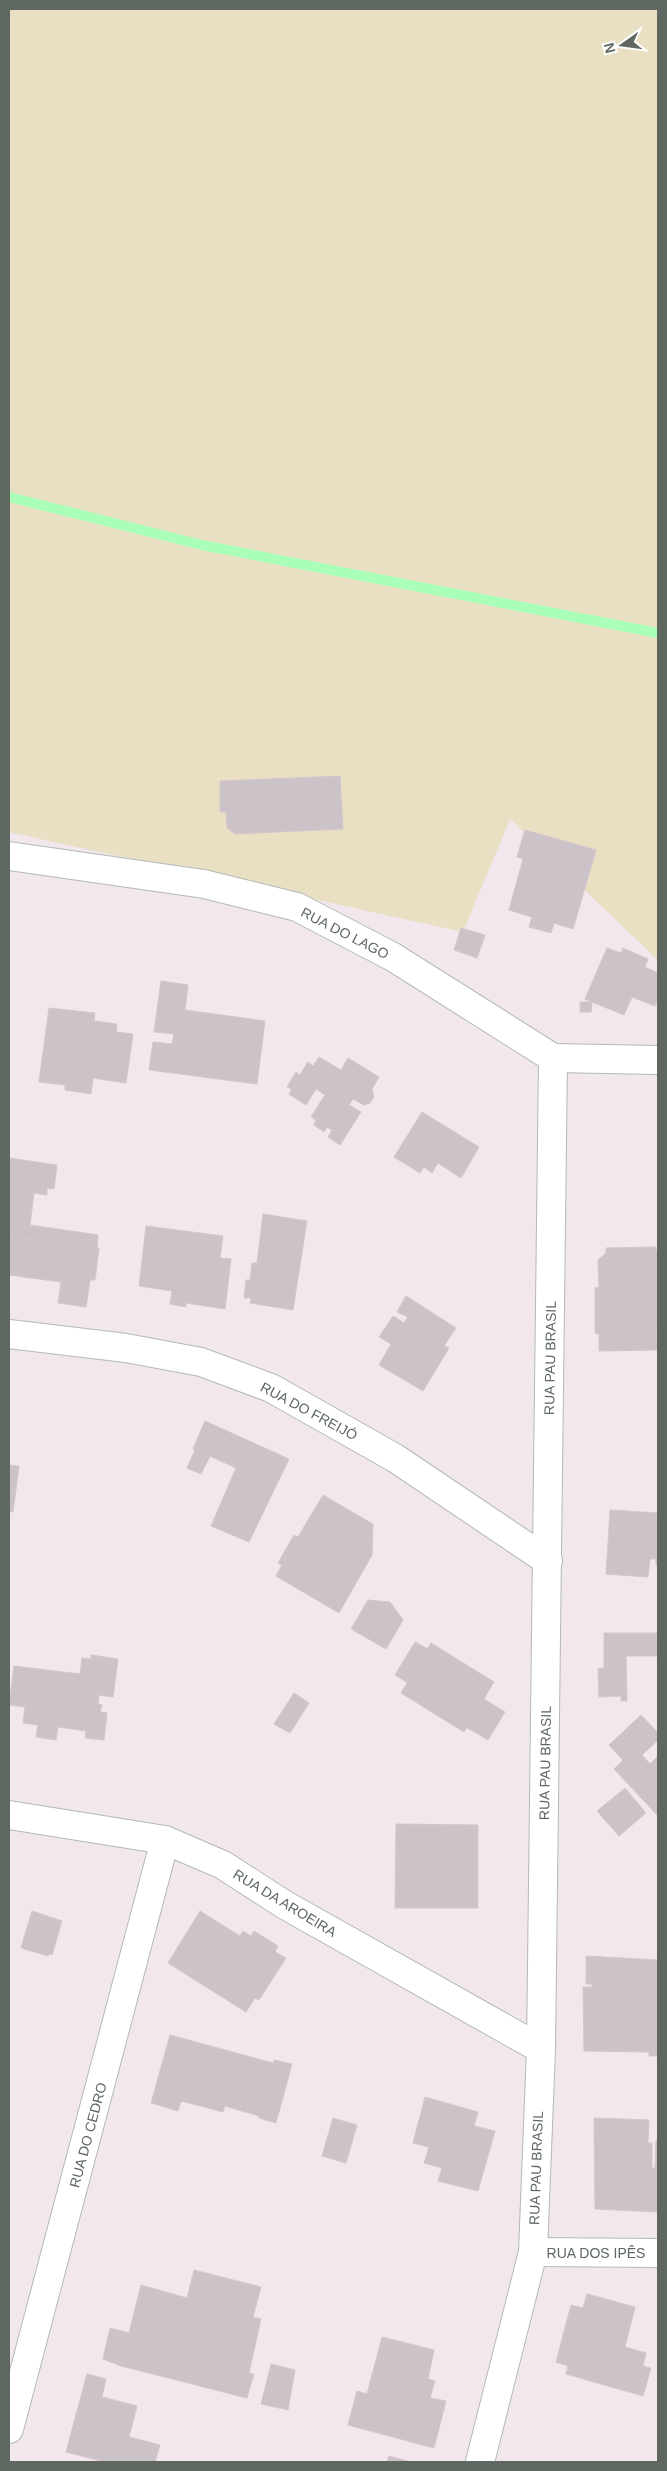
<svg xmlns="http://www.w3.org/2000/svg" width="667" height="2471" font-family="Helvetica,sans-serif">
  <style>
    .green { fill: #e9dfc3 }
    .lines { fill: none; stroke-linecap: round; stroke-linejoin: round }
    .stream { stroke: #a9ffb8; stroke-width: 10 }
    .building { fill: #ccc3c8; stroke: #d6c5ce }
    .street-casing { stroke: #b2bab5; stroke-width: 30 }
    .street { stroke: #fff; stroke-width: 28 }
    .labels { text-anchor: middle; stroke-width: 4.5; stroke-linejoin: round; paint-order: stroke }
    .street-label { font-size: 14px; fill: #5e6861; stroke: #fff }
  </style>
  <rect width="100%" height="100%" fill="#f1e7ec"/>
  <polygon class="green" points="9,9 658,9 658,960 510,819 463,932 9,832"/>
  <g class="lines">
    <polyline class="stream" points="9,497 202,545 658,633"/>
  </g>
  <g class="building">
    <polygon points="340,776 343,829 235,834 227,828 226,812 220,812 220,781"/>
    <polygon points="525,830 596,850 573,929 554,923 551,933 529,927 532,917 509,910 523,859 517,857"/>
    <polygon points="461,928 485,935 477,958 454,950"/>
    <polygon points="607,948 621,953 623,948 648,959 645,967 658,973 658,998 655,1006 632,997 624,1015 585,999"/>
    <polygon points="161,981 188,985 185,1010 265,1021 257,1084 149,1070 153,1042 172,1044 174,1034 154,1032"/>
    <polygon points="580,1002 592,1002 591,1012 580,1012"/>
    <polygon points="49,1008 95,1013 94,1021 117,1024 116,1032 133,1034 126,1083 93,1078 91,1094 65,1090 65,1085 39,1082"/>
    <polygon points="319,1057 341,1070 348,1058 379,1077 372,1089 374,1097 370,1103 364,1105 353,1099 349,1105 361,1112 340,1145 328,1137 332,1130 327,1127 324,1132 314,1125 316,1120 311,1117 325,1095 316,1089 306,1105 289,1094 292,1089 287,1087 296,1072 300,1075 308,1062 313,1066"/>
    <polygon points="422,1112 479,1147 461,1178 438,1163 432,1173 424,1167 420,1173 394,1157"/>
    <polygon points="9,1158 57,1165 54,1189 47,1188 47,1195 34,1193 30,1225 98,1235 97,1248 9,1237"/>
    <polygon points="263,1214 307,1221 293,1310 250,1303 251,1298 244,1298 246,1280 250,1280 252,1263 257,1263"/>
    <polygon points="146,1226 223,1236 220,1258 231,1259 225,1309 186,1303 186,1307 170,1304 172,1291 139,1286"/>
    <polygon points="9,1237 99,1248 95,1280 90,1280 86,1307 58,1303 61,1282 9,1275"/>
    <polygon points="656,1247 656,1251 658,1251 657,1350 599,1351 599,1334 595,1333 595,1288 599,1287 598,1260 606,1253 606,1248"/>
    <polygon points="406,1296 456,1328 444,1346 449,1348 423,1391 379,1365 391,1344 379,1337 393,1316 404,1323 408,1317 397,1312"/>
    <polygon points="205,1421 289,1459 249,1542 211,1526 236,1468 210,1456 201,1474 187,1468 195,1450 193,1449"/>
    <polygon points="9,1465 19,1466 13,1512 9,1511"/>
    <polygon points="323,1495 373,1524 372,1555 339,1613 276,1576 282,1565 278,1563 294,1535 298,1537"/>
    <polygon points="610,1510 658,1513 658,1565 656,1565 656,1559 650,1559 648,1577 606,1574"/>
    <polygon points="368,1600 390,1602 403,1620 386,1649 351,1629"/>
    <polygon points="604,1633 658,1633 658,1656 626,1656 627,1701 621,1701 621,1696 599,1697 598,1669 604,1668"/>
    <polygon points="415,1642 428,1649 408,1683 395,1675"/>
    <polygon points="431,1643 494,1682 464,1732 401,1693"/>
    <polygon points="91,1655 118,1659 113,1697 99,1695 98,1704 102,1705 100,1712 107,1713 104,1740 85,1738 86,1731 58,1727 56,1740 36,1737 38,1725 23,1723 25,1707 9,1705 14,1666 80,1674 82,1658 91,1659"/>
    <polygon points="294,1693 309,1703 290,1733 274,1724"/>
    <polygon points="484,1699 505,1712 488,1740 466,1727"/>
    <polygon points="641,1715 658,1733 658,1740 642,1755 650,1764 658,1756 658,1816 614,1769 623,1760 609,1745"/>
    <polygon points="625,1788 646,1813 619,1836 597,1811"/>
    <polygon points="396,1824 478,1825 478,1908 395,1908"/>
    <polygon points="32,1911 62,1921 52,1955 49,1954 48,1956 21,1948"/>
    <polygon points="200,1911 240,1936 243,1931 251,1936 254,1931 278,1946 275,1952 286,1958 259,2000 255,1998 246,2012 168,1963"/>
    <polygon points="586,1956 658,1960 658,2056 649,2056 649,2052 584,2051 583,1987 592,1987 592,1984 586,1984"/>
    <polygon points="170,2035 273,2063 274,2060 292,2064 276,2123 259,2118 259,2116 225,2106 223,2112 181,2101 178,2111 151,2103"/>
    <polygon points="425,2097 478,2112 474,2126 495,2131 478,2191 438,2181 442,2168 424,2163 429,2147 413,2143"/>
    <polygon points="333,2118 357,2125 346,2163 322,2156"/>
    <polygon points="594,2118 649,2120 648,2143 652,2143 652,2168 655,2168 656,2140 658,2140 658,2212 595,2209"/>
    <polygon points="194,2270 261,2287 253,2317 261,2319 249,2373 254,2374 247,2398 121,2366 103,2359 110,2328 129,2333 141,2285 187,2298"/>
    <polygon points="587,2294 635,2307 625,2347 646,2353 643,2366 651,2368 643,2396 566,2374 568,2366 556,2362 571,2305 583,2308"/>
    <polygon points="382,2337 434,2350 428,2379 435,2381 430,2398 446,2401 434,2448 348,2425 357,2391 367,2394"/>
    <polygon points="271,2364 295,2370 288,2410 261,2404"/>
    <polygon points="87,2374 106,2379 102,2397 137,2406 129,2437 160,2445 155,2462 105,2462 66,2452"/>
    <polygon points="389,2456 411,2462 387,2462"/>
  </g>
  <g class="lines">
    <defs>
      <g id="street">
        <polyline points="9,856 204,884 297,907 393,957 553,1058 658,1060"/>
        <polyline points="9,1334 126,1348 201,1362 271,1388 395,1458 548,1561"/>
        <polyline points="9,1815 165,1840 223,1865 285,1905 541,2049"/>
        <polyline points="533,2252 658,2253"/>
        <polyline points="9,2429 165,1840"/>
        <polyline points="480,2462 533,2252 541,2049 553,1058"/>
      </g>
    </defs>
    <use href="#street" class="street-casing"/>
    <use href="#street" class="street"/>
  </g>
  <g class="labels">
    <g class="street-label">
      <text transform="translate(345 933) rotate(27)" y="5">RUA DO LAGO</text>
      <text transform="translate(550 1358) rotate(-89)" y="5">RUA PAU BRASIL</text>
      <text transform="translate(309 1411) rotate(28)" y="5">RUA DO FREIJÓ</text>
      <text transform="translate(545 1763) rotate(-89)" y="5">RUA PAU BRASIL</text>
      <text transform="translate(285 1903) rotate(31)" y="5">RUA DA AROEIRA</text>
      <text transform="translate(88 2135) rotate(-75)" y="5">RUA DO CEDRO</text>
      <text transform="translate(536 2168) rotate(-88)" y="5">RUA PAU BRASIL</text>
      <text x="596" y="2258">RUA DOS IPÊS</text>
    </g>
  </g>
  <rect width="667" height="2471" fill="none" stroke="#5e6861" stroke-width="20"/>
  <g transform="translate(622 45) rotate(256)" stroke="#ffffff" stroke-width="4" paint-order="stroke">
  <path d="M0-4L9 19L0 12L-9 19Z" fill="#5e6861"/>
  <text y="-8" font-size="14" font-weight="bold" text-anchor="middle" fill="#5e6861">N</text>
  </g>
</svg>
